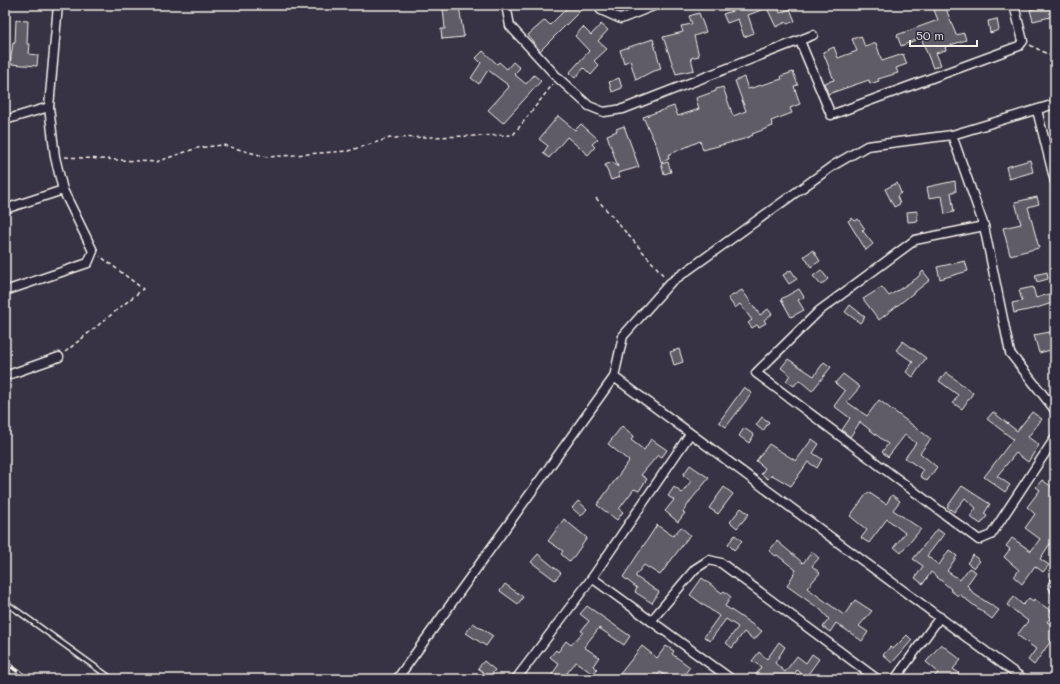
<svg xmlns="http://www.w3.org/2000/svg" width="1060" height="684" font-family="Mali,sans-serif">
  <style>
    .building { fill: #5f5c67; stroke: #f4f1e8 }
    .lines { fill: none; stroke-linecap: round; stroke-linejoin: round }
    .service-casing { stroke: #f4f1e8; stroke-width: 7 }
    .minor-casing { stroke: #f4f1e8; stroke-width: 11 }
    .path { stroke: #f4f1e8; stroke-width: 1.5; stroke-dasharray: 4 3; stroke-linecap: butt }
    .service { stroke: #2f2a3d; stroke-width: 4 }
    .minor { stroke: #2f2a3d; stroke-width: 8 }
    .rail-casing { stroke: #f4f1e8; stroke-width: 4 }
    .rail { stroke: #2f2a3d; stroke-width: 2.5; stroke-dasharray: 8; stroke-linecap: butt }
  </style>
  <rect width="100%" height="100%" fill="#373244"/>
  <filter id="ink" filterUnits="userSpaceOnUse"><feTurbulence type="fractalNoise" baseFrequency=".025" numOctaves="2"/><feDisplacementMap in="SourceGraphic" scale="8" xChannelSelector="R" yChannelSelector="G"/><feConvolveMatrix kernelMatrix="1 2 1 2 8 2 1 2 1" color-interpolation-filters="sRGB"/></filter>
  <g filter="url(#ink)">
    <g class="building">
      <polygon points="570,5 578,5 582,9 540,51 528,35 545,20 550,25"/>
      <polygon points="744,5 777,5 780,13 790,9 795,21 787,24 786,22 776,27 767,8 748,15 754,33 744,37 738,19 727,23 723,14 744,7"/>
      <polygon points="1047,5 1053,5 1055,16 1033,21 1030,10"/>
      <polygon points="459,6 464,37 442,39 441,29 445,29 443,8"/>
      <polygon points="945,6 956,35 964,33 966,40 945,47 946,50 936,53 941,65 933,68 921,38 901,46 897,35 938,20 934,10"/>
      <polygon points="699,13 706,32 694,36 699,56 691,58 694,70 676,74 663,37 683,32 681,26 692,24 689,16"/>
      <polygon points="997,19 999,30 990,33 988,21"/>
      <polygon points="16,20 28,21 27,44 30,44 29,54 38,55 37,66 10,64 13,43 15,43"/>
      <polygon points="601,24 608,30 598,41 607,49 594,61 599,66 591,75 584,68 575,78 569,73 589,51 575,36 583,27 591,35"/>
      <polygon points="861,36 865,47 876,43 882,61 903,54 907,64 896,68 898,73 878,79 879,81 870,84 869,80 828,94 824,83 834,80 823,52 834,47 838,58 857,51 852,39"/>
      <polygon points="653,39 661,69 651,72 636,80 630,60 624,63 620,50"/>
      <polygon points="483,51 497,64 499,62 507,69 513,62 520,68 514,74 526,84 534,75 541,81 503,123 488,110 509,87 508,85 488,70 479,84 471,78 481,63 476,58"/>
      <polygon points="793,72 798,85 794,86 800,104 790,108 792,113 771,121 773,126 752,134 753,135 744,139 703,150 700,141 668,155 669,159 661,162 657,147 643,117 674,106 678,116 699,109 696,98 716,91 716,89 723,87 733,116 746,111 735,81 744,77 748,89 782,79 781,76"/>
      <polygon points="619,78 622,88 612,92 609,82"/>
      <polygon points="558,116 575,130 581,124 598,139 592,144 595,147 588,155 567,137 549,158 543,153 548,146 539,139"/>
      <polygon points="624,126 639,167 618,173 620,177 611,180 605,165 612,162 618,167 607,135 617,131 616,129"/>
      <polygon points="1030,160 1033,172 1009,179 1006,167"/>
      <polygon points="668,162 671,172 664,174 661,164"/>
      <polygon points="955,181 956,192 951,192 954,212 945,214 942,196 929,198 927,187"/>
      <polygon points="897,183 901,193 897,196 900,204 894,207 885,189"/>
      <polygon points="1037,197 1039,204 1028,207 1039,248 1010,255 1003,228 1021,224 1015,202"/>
      <polygon points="917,211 918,221 908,222 907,212"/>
      <polygon points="852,218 855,221 858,219 865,229 862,230 873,244 866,250 848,221"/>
      <polygon points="813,250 820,261 811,267 804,256"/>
      <polygon points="965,261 968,271 940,279 937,267"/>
      <polygon points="791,270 797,279 789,284 783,275"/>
      <polygon points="821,270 828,279 821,285 813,276"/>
      <polygon points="923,271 930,280 879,320 863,299 882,287 889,296 917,278"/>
      <polygon points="1047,272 1048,279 1037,282 1035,275"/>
      <polygon points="1033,287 1036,298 1055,292 1055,302 1037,308 1014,313 1012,303 1022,301 1019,290"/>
      <polygon points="799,289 804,297 798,300 804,310 791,317 781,299"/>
      <polygon points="742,290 760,315 768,309 772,314 764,320 766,323 759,327 757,325 752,328 748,323 752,320 740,304 735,308 728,298"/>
      <polygon points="850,305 865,317 860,323 845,312"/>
      <polygon points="1055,331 1055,349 1039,353 1034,335"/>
      <polygon points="903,341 926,358 913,377 906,372 913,362 896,350"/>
      <polygon points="679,349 683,362 674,365 670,352"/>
      <polygon points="788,359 814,376 824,362 831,367 812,391 799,380 794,386 786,381 790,375 781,368"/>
      <polygon points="946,372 973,393 962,409 953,403 958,395 939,381"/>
      <polygon points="843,374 860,387 847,402 867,416 879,400 931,439 920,453 937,467 927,481 920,476 923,470 905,458 916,443 905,435 888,457 882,452 888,444 860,422 850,437 842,430 850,418 834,406 845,391 835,383"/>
      <polygon points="744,387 752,393 726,427 719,422"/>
      <polygon points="993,412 1017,431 1032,412 1042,419 1028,437 1039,445 1028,462 1016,453 997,476 1010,485 1005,492 984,477 1013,439 987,419"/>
      <polygon points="762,417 769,422 763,431 756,425"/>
      <polygon points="622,426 634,436 631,440 644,450 651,439 667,450 662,457 658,455 641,475 647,479 639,491 634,489 619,509 623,512 617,520 597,505 629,461 608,444"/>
      <polygon points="744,428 754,435 749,443 739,436"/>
      <polygon points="812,439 819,444 813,453 822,459 817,468 808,462 791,486 772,475 768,479 761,474 765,468 756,461 769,444 796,461"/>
      <polygon points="690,465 709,478 691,500 683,512 685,513 678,522 665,511 674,500 668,496 674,487 682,493 691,481 683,475"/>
      <polygon points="1042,480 1055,489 1055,536 1040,559 1049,565 1043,572 1035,566 1022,584 1014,577 1019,570 1004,557 1010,549 1006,546 1012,538 1031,551 1040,539 1025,528 1035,514 1027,507 1040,490 1036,487"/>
      <polygon points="962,486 990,504 984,514 987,516 981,524 970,517 976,508 965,498 954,512 947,507"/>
      <polygon points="724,487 733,494 718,514 709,508"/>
      <polygon points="868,492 886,504 892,495 900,501 893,510 921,529 901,553 894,547 905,533 887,519 869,543 861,538 867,530 850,516"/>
      <polygon points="578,501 587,509 581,516 572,508"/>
      <polygon points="741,508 749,514 737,528 730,522"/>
      <polygon points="564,519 587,538 570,562 561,554 563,551 548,541"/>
      <polygon points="657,525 673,536 681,527 690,535 660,575 644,565 636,575 636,577 659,592 652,603 635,592 637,588 623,577"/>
      <polygon points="937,529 944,534 927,556 939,565 949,550 957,556 947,571 960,580 969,568 976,572 967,585 974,594 999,610 992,619 959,594 958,596 950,590 951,589 931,572 923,584 915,578 923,566 913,559"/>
      <polygon points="735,535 742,541 734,550 728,544"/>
      <polygon points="777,541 803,563 812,552 819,558 812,566 820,573 807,588 844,615 855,600 872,611 859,626 868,632 862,641 836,623 830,632 823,627 829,619 821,610 787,586 796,570 777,555 776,556 769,551"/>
      <polygon points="538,554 561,573 555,580 531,562"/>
      <polygon points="973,555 980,561 974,568 967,563"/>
      <polygon points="702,578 722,593 724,591 731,597 725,606 762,631 754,640 744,632 732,648 726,643 738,627 726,619 710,641 704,637 719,616 690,595"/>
      <polygon points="505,584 523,597 518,604 500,591"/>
      <polygon points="1014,597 1023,605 1029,598 1033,601 1034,599 1054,613 1047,622 1055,627 1055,635 1034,665 1028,660 1036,649 1017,635 1028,621 1007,605"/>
      <polygon points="587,606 630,636 624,645 599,628 584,647 599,657 593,666 597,669 593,674 576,662 567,673 576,679 549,679 559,664 550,657 556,650 558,652 566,641 571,645 583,632 581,631 589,621 580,614"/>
      <polygon points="473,623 493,636 486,646 466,633"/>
      <polygon points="907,635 912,640 892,663 883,655 890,647 893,649"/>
      <polygon points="779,642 785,647 775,663 785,672 797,656 806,663 812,654 819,659 806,677 797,670 792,678 793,679 759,679 755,676 761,667 752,661 759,652 767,659"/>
      <polygon points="941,644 961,660 953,669 959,673 955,679 933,679 938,672 926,662"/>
      <polygon points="642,646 657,658 666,646 674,651 672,654 690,667 681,679 670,679 660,672 655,679 616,679"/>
      <polygon points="484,661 495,670 489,677 478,668"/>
    </g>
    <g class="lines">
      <defs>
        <polyline id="service" points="5,602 112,679"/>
        <g id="minor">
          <polyline points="506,5 510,26 558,78 589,106 604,112 623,109 813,35"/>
          <polyline points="597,5 601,10 621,19 656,5"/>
          <polyline points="800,41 831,115 1019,46 1023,41 1014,5"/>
          <polyline points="1037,110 1055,182"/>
          <polyline points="5,120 49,107 58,5"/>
          <polyline points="952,135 984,226 1010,353 1055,410"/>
          <polyline points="5,209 63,190 55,157 49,107"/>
          <polyline points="984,226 915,240 819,311 756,373 979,540 991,535 1055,438"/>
          <polyline points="5,291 88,263 93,251 63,190"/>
          <polyline points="5,376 59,357"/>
          <polyline points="614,377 1023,679"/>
          <polyline points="592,578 731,679"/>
          <polyline points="1055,581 1053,585 1055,590"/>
          <polyline points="651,621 695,569 709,560 721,563 877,679"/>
          <polyline points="397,679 614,377 623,336 670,283 834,165 867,146 952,135 1055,104"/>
          <polyline points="516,679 592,578 690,434"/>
          <polyline points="895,679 940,617"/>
        </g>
      </defs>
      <use href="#service" class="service-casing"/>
      <use href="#minor" class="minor-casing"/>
      <g class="path">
        <polyline points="1030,45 1055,58"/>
        <polyline points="65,157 156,162 197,148 223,145 267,157 348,151 390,138 513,135 553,84"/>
        <polyline points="596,198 664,276"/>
        <polyline points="65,352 143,289 100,256"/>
      </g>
      <use href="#service" class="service"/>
      <use href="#minor" class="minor"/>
      <defs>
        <polyline id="rail" points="5,662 29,679"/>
      </defs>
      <use href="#rail" class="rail-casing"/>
      <use href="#rail" class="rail"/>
    </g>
  </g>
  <rect width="1060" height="684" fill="none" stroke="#2f2a3d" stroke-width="20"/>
  <rect x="10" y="10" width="1040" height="664" fill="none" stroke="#f4f1e8" stroke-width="1.5" filter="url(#ink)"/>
  <path d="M910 40v6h67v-6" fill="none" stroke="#f4f1e8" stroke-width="2"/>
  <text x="916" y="40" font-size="12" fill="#f4f1e8" stroke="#2f2a3d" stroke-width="3" paint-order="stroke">50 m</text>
</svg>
